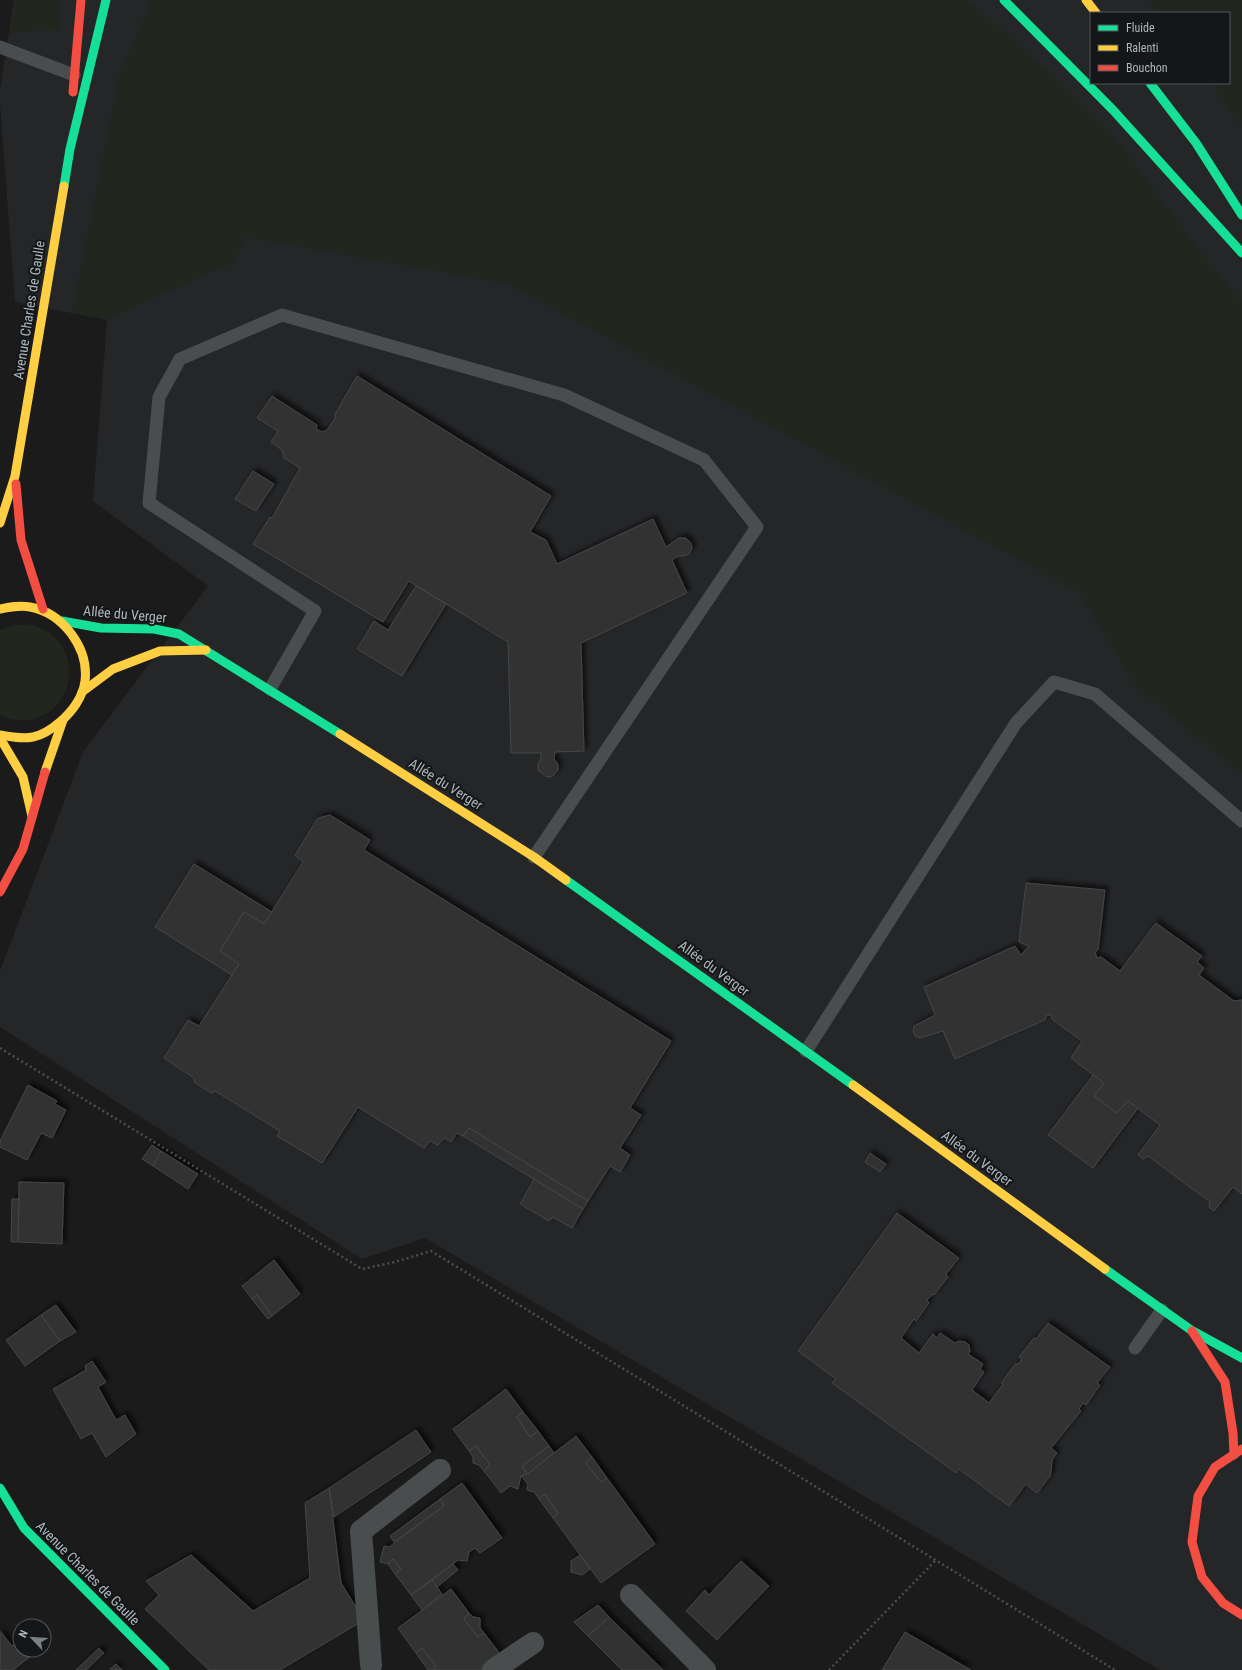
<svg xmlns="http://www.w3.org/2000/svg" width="1242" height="1670" font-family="'Roboto Condensed',sans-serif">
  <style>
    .built { fill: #252628; fill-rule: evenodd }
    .green { fill: #21271f }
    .building { fill: #323333; stroke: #444648; filter: url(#shadow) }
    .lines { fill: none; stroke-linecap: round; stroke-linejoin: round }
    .path { stroke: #4b4e4f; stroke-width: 2.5; stroke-dasharray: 2 3; stroke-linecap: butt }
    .lane { stroke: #494d4e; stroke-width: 13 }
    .street { stroke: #494d4e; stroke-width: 22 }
    .fast { stroke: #16e098; stroke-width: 9 }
    .slow { stroke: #ffcf43; stroke-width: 9 }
    .jam { stroke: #f24e42; stroke-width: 9 }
    .labels { text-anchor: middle; stroke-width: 4; stroke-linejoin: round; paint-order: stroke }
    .street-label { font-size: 14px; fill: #acb8bd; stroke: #151618 }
  </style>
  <defs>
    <filter id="shadow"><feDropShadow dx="3.5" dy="-3.5" stdDeviation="2" flood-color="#0009"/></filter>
  </defs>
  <rect width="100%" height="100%" fill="#1b1b1c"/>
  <path class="built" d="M 14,0 L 1242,0 L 1242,1670 L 1160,1670 L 425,1238 L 362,1259 L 0,1027 L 0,971 L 83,752 L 208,586 L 93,501 L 107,320 L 15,302 L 0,104 L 0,90 ZM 1091,13 L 1229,13 L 1229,83 L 1091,83 Z"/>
  <g class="green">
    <polygon points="14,0 60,0 59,29 9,33"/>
    <polygon points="152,0 968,0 1055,78 1110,131 1196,246 1242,303 1242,774 1137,687 1079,592 506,283 244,237 236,261 107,319 72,313 120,73"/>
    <polygon points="1149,0 1242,0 1242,127 1210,83 1229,83 1229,13 1159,13"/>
    <path d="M 16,625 C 21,625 27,624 31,625 C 84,637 81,713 27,720 C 18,721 8,719 0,714 L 0,630 Z"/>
  </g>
  <g class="building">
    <polygon points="357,376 551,496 530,532 546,540 557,564 653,519 666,547 679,538 686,538 691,543 692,548 689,554 684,556 678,556 672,560 687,593 581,643 584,751 555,752 554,759 558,764 558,770 553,776 548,777 545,776 538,770 538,764 541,758 541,753 511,753 508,642 409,581 383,622 253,544 270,517 272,518 300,468 284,458 282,450 271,442 278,431 257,418 272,396 317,425 316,429 322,432 327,430 335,418 335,414"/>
    <polygon points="253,471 274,484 256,511 235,499"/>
    <polygon points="416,586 446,604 402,676 357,649 374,621 388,630"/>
    <polygon points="330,815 370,840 364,850 671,1041 630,1108 641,1115 620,1148 630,1155 620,1172 610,1166 588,1201 469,1128 463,1136 457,1133 451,1142 444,1138 438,1145 430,1141 424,1148 358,1107 322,1163 277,1136 280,1131 215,1091 211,1093 194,1082 194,1078 164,1058 188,1020 199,1026 239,964 220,951 244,912 264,924 303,862 295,855 318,818"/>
    <polygon points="194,864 272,912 264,924 244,912 220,951 239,964 232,975 155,927"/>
    <polygon points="1026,883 1105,890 1098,950 1095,952 1097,958 1101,957 1120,971 1156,923 1202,956 1197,962 1204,968 1199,975 1234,1001 1242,1000 1242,1194 1233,1187 1214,1211 1209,1207 1210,1202 1148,1156 1143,1159 1138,1155 1160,1125 1128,1101 1117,1113 1094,1096 1104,1083 1071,1058 1082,1041 1053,1020 1051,1015 1047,1015 1045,1020 955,1059 943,1031 920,1038 915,1036 913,1031 914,1026 935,1015 924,987 1015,946 1021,955 1029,946 1019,942"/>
    <polygon points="1093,1075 1104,1083 1094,1096 1117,1113 1128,1101 1138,1108 1093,1168 1048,1135"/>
    <polygon points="28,1085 57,1101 55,1104 66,1110 52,1138 41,1133 27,1160 0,1147 0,1141"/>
    <polygon points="469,1128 588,1201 583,1209 463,1136"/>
    <polygon points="152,1145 161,1151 153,1166 142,1159"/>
    <polygon points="161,1151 198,1174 188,1189 153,1166"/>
    <polygon points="870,1153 886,1164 880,1172 865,1162"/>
    <polygon points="534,1179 583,1209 572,1228 553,1217 549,1221 520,1204"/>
    <polygon points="19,1182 64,1183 62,1244 18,1242"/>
    <polygon points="12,1199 19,1199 18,1242 11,1242"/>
    <polygon points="897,1213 959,1258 946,1274 948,1277 934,1295 933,1294 927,1300 929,1303 916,1321 914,1319 901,1338 919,1353 933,1334 937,1338 940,1333 955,1343 959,1341 965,1342 969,1345 970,1352 968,1354 983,1364 980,1369 984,1372 972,1390 989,1403 1003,1384 1001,1383 1016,1363 1017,1365 1022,1359 1019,1357 1034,1338 1036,1339 1048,1323 1110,1367 1097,1383 1100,1385 1086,1405 1083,1403 1079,1409 1081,1411 1051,1448 1057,1453 1052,1460 1051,1472 1050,1476 1037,1493 1026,1484 1009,1506 959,1469 956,1473 832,1383 836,1379 798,1351"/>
    <polygon points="274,1260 300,1294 272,1316 257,1295 252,1299 242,1286"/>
    <polygon points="257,1295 272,1316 268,1319 252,1299"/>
    <polygon points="56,1305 76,1332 60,1341 41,1315"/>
    <polygon points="41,1315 60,1341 25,1366 6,1340"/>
    <polygon points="92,1361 106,1382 98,1387 116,1420 125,1415 136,1434 106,1457 92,1433 81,1439 53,1389 86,1370 85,1366"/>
    <polygon points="506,1389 523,1412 517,1417 530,1437 538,1431 549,1446 522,1466 527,1474 521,1476 518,1489 510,1486 501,1493 484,1471 490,1465 476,1446 469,1451 453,1429"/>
    <polygon points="523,1412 538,1431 530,1437 517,1417"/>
    <polygon points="416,1430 431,1452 334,1517 329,1488"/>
    <polygon points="576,1436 592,1457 586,1463 601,1482 607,1478 655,1544 601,1583 553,1518 558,1514 545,1494 539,1499 534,1492 527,1490 528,1484 521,1476 527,1474"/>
    <polygon points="476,1446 490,1465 484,1471 479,1465 473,1463 473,1457 469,1451"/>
    <polygon points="549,1446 554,1453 527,1474 522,1466"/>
    <polygon points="592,1457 607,1478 601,1482 586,1463"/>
    <polygon points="462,1483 502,1538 480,1553 475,1548 469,1552 467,1561 458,1560 411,1595 395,1574 401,1569 393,1559 388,1564 380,1562 384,1546 389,1547 444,1506 440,1499"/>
    <polygon points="329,1488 341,1583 364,1620 280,1670 209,1670 145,1609 159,1595 146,1581 191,1555 253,1611 310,1578 305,1503"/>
    <polygon points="545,1494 558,1514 553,1518 539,1499"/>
    <polygon points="440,1499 444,1506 394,1542 390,1536"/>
    <polygon points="580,1555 590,1569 582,1575 571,1572 571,1561"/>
    <polygon points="393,1559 401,1569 395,1574 388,1564"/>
    <polygon points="741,1561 769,1586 717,1640 686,1611 705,1590 709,1595"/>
    <polygon points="453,1564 458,1570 437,1587 432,1580"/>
    <polygon points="432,1580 442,1594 422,1610 411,1595"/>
    <polygon points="451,1589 469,1613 464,1619 478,1637 484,1633 501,1655 481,1670 433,1670 436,1666 422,1648 416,1653 398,1628"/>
    <polygon points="598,1605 609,1617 588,1636 574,1622"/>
    <polygon points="469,1613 473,1617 480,1618 480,1628 484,1633 478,1637 464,1619"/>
    <polygon points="609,1617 663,1670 622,1670 588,1636"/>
    <polygon points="0,1631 12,1646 19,1641 20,1650 26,1650 31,1656 13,1670 0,1670"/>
    <polygon points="905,1632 971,1670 882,1670"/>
    <polygon points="99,1648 104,1653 86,1670 76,1670"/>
    <polygon points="422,1648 436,1666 433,1670 428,1670 416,1653"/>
    <polygon points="116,1664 122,1670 110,1669"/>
  </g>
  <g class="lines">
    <g class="path">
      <polyline points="0,1048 362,1269 395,1262 431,1251 1115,1670"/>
      <polyline points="829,1670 936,1560"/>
    </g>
    <g class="lane">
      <polyline points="0,47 74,75"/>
      <polyline points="270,689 315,611 149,503 159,397 180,359 282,315 564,395 704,460 757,527 534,857"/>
      <polyline points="806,1051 1016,723 1054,682 1095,694 1242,821"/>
      <polyline points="1135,1348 1162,1310"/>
    </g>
    <g class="street">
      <polyline points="631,1595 705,1670"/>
      <polyline points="371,1665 361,1531 440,1470"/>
      <polyline points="493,1670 533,1643"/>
    </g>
    <g class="fast">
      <polyline points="1004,0 1113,110 1242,253"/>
      <polyline points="1150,83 1196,143 1242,215"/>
      <polyline points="64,186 70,149 106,0"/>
      <polyline points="62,621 101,628 154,629 179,634 340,734"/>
      <polyline points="566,880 853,1085"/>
      <polyline points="1105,1269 1191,1330 1242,1358"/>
      <polyline points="0,1488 24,1528 165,1670"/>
    </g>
    <g class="slow">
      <polyline points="1086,0 1096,13"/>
      <polyline points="0,523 15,476 64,186"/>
      <path d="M 0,609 C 10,607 20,605 30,607 C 63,613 89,648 85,681 C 83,697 72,712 60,722 C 53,728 43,735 33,737 C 22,739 11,737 0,735"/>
      <polyline points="82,692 113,669 160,651 206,650"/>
      <polyline points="340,734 534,857 566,880"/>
      <polyline points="0,738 23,777 32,816"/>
      <polyline points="45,772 63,720"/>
      <polyline points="853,1085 1105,1269"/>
    </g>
    <g class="jam">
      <polyline points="73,92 81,0"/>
      <polyline points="16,484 21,540 43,609"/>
      <polyline points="0,892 23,849 45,772"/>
      <polyline points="1192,1331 1225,1382 1233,1433 1234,1455"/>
      <polyline points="1242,1449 1215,1467 1198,1496 1192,1542 1202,1577 1223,1603 1242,1615"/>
    </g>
  </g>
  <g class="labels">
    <g class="street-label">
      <text transform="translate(29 310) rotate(-81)" y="5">Avenue Charles de Gaulle</text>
      <text transform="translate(125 614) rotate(5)" y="5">Allée du Verger</text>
      <text transform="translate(446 784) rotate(32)" y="5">Allée du Verger</text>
      <text transform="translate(714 968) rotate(36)" y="5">Allée du Verger</text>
      <text transform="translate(977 1158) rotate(36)" y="5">Allée du Verger</text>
      <text transform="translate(88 1573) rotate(45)" y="5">Avenue Charles de Gaulle</text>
    </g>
  </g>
  <rect x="1090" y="12" width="140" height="72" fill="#151618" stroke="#51575a"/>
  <rect x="1098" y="25" width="20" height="6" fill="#16e098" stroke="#51575a"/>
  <text x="1126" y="32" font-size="12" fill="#acb8bd">Fluide</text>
  <rect x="1098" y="45" width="20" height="6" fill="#ffcf43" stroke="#51575a"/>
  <text x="1126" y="52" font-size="12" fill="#acb8bd">Ralenti</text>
  <rect x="1098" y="65" width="20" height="6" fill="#f24e42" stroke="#51575a"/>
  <text x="1126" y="72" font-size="12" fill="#acb8bd">Bouchon</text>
  <g transform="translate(32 1638) rotate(295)"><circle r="19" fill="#151618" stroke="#51575a"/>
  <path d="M0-3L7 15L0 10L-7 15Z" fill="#798185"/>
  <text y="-6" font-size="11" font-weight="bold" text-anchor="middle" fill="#acb8bd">N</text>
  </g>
</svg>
